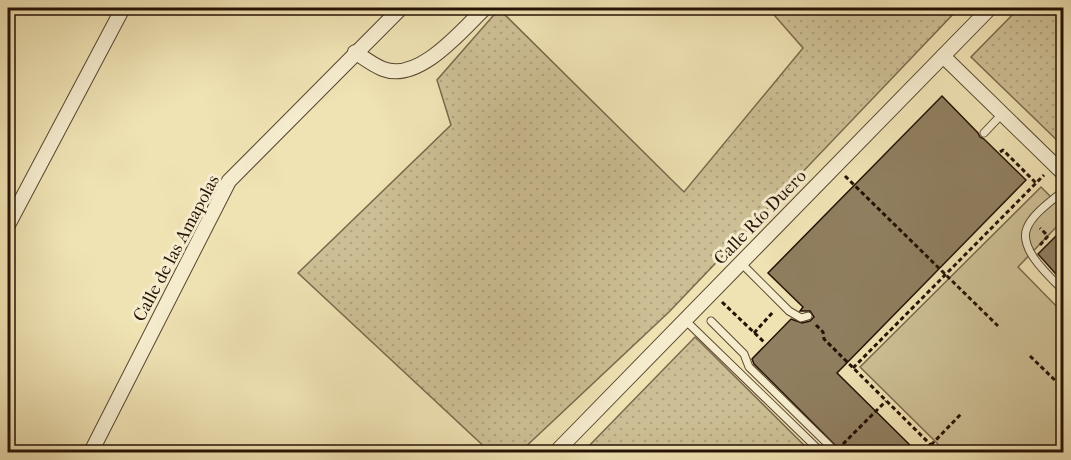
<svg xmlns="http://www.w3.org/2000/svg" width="1071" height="460" font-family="'IM FELL French Canon',serif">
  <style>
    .grass { fill: url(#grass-dots); stroke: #7a684d; stroke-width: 1.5 }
    .garden { fill: #cdbf95; stroke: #7a684d; stroke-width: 1.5 }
    .building { fill: #8f7e5f; stroke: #261205; stroke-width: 1.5 }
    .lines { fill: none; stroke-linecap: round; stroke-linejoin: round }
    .service-casing { stroke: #584630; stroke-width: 9 }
    .minor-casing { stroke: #584630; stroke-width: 16 }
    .path { stroke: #261205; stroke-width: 3; stroke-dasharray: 4.5 3; stroke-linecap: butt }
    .service { stroke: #f5ecce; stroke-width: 7 }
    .minor { stroke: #f5ecce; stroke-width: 14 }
    .labels { text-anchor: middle; stroke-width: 6; stroke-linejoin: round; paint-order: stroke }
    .street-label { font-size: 18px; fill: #261205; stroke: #f5ecce }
  </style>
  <defs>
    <pattern id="grass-dots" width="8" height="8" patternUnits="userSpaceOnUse" patternTransform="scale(1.5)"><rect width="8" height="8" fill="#cdbf95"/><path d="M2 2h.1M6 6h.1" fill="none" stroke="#b0a37f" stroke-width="1.8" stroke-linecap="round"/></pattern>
  </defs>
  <rect width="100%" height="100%" fill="#efe2b3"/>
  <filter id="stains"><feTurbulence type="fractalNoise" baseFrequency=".00333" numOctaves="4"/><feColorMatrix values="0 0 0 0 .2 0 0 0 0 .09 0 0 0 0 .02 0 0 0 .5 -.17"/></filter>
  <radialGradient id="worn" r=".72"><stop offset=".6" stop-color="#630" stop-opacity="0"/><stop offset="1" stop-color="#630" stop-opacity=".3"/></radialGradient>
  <g class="grass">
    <polygon points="768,8 959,8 669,312 520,452 490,452 298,273 451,125 437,80 499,9 684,192 803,48"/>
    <polygon points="1019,8 1063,8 1063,146 971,57"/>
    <polygon points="695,337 811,452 583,452"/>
  </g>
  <polygon class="garden" points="1041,187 1063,209 1063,220 1018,267 1063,313 1063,452 946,452 860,367"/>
  <g class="building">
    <polygon points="942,96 978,133 980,137 984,139 1026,180 837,373 918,453 843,453 754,364 752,359 791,319 802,323 810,321 814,317 810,311 800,311 803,307 768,273"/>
    <polygon points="1064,228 1064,283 1038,254"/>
  </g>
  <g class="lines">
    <defs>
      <g id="service">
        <polyline points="984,133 1002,114"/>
        <path d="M 1064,190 C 1052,201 1033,213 1027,228 C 1018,249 1050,277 1064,291"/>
        <polyline points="741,263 789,311 801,318 808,316"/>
        <polyline points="685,320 821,452"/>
        <polyline points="711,321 744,354 749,367 836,452"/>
      </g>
      <g id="minor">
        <path d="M 355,52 C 364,58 373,65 383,69 C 419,83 462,30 485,8"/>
        <polyline points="943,56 1064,174"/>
        <polyline points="8,225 123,8"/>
        <polyline points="91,452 229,181 401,8"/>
        <polyline points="556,452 990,8"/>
      </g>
    </defs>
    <use href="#service" class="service-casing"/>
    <use href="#minor" class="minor-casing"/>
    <g class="path">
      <polyline points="1000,152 1003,150 1036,183"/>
      <polyline points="845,176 998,326"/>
      <polyline points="1040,245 1048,236 1040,228"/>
      <polyline points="722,302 764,342"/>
      <polyline points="816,325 823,332 824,339 938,452"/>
      <polyline points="754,333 773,312"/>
      <polyline points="1030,356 1064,389"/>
      <polyline points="853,368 1044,175"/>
      <polyline points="843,444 886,401"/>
      <polyline points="931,445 961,414"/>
    </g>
    <use href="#service" class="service"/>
    <use href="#minor" class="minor"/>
  </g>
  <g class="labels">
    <g class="street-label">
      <text transform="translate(760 217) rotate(-46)" y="6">Calle Río Duero</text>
      <text transform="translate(176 248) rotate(-62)" y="6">Calle de las Amapolas</text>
    </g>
  </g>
  <rect width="1071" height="460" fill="none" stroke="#efe2b3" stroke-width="30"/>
  <rect x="9" y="9" width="1053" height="442" fill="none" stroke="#261205" stroke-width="3"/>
  <rect x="15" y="15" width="1041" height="430" fill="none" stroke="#261205" stroke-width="1.5"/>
  <rect width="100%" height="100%" filter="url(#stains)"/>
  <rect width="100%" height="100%" fill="url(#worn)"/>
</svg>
